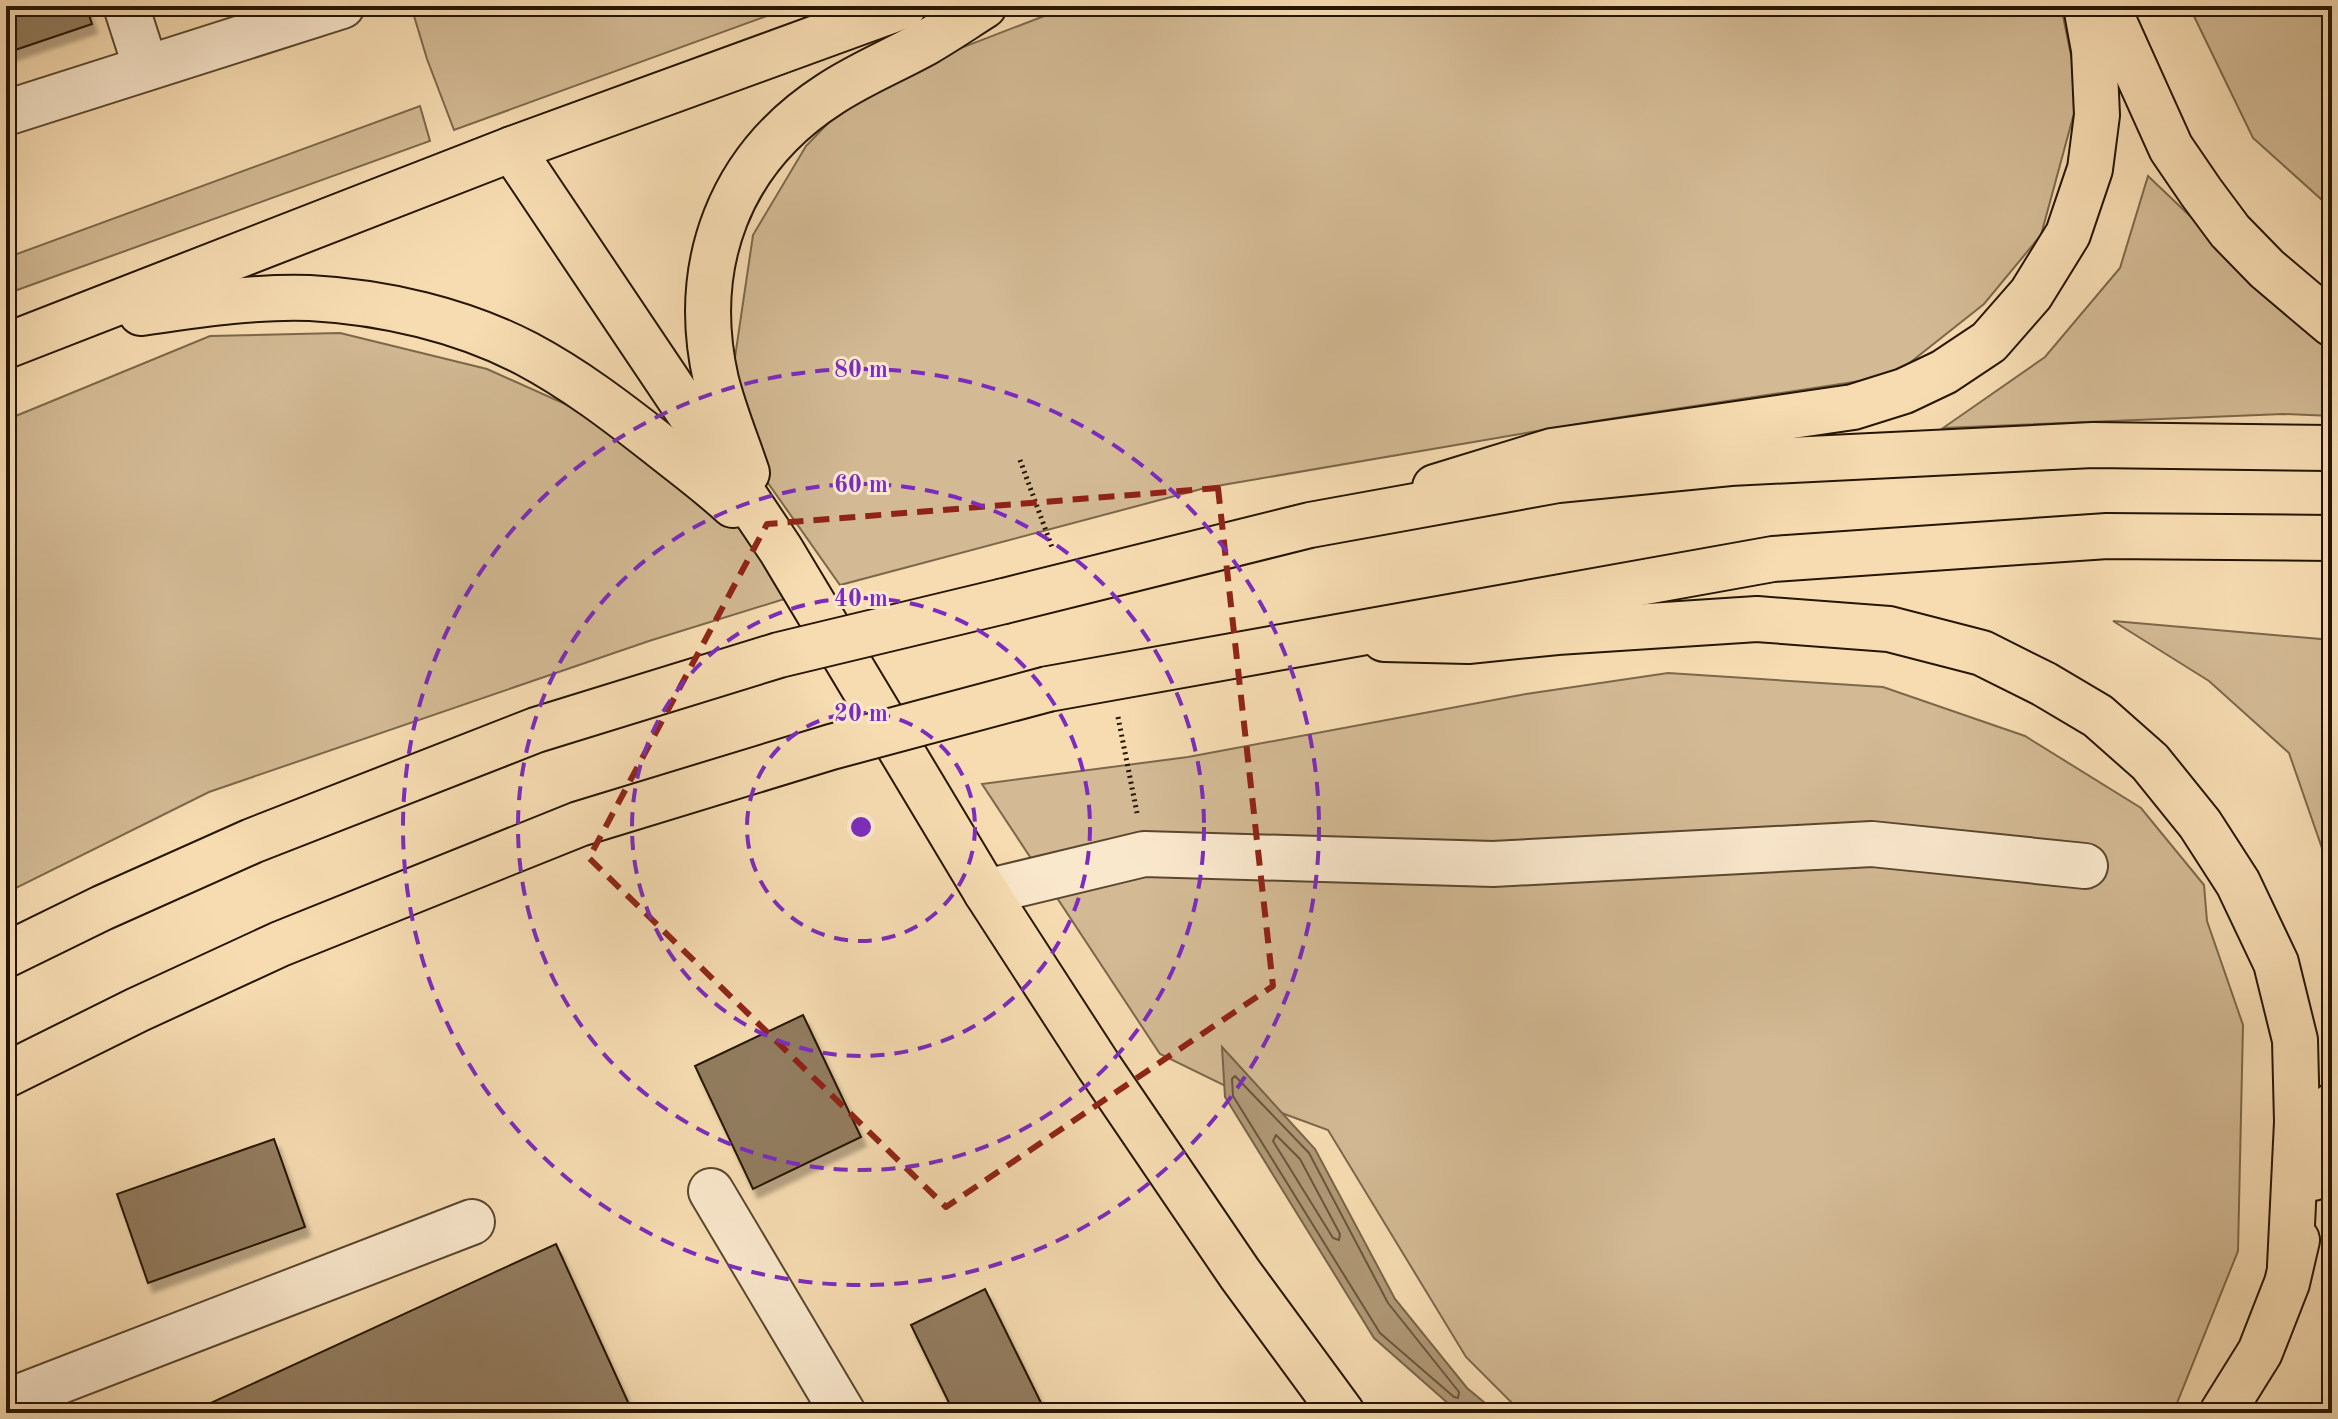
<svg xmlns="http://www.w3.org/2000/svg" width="2338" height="1419" font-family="'Old Standard TT',serif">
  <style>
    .green { fill: #d3ba94; stroke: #7c684b; stroke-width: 2 }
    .water { fill: #b09876; stroke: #786448; stroke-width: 2 }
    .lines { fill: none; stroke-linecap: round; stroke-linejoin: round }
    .shore { stroke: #6a563c; stroke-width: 2 }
    .building { fill: #927c5e; stroke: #251502; stroke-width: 2; filter: url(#shadow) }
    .minor-casing { stroke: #5a472e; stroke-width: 48 }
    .major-casing { stroke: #251502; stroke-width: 48 }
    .highway-casing { stroke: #251502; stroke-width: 48 }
    .path { stroke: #251502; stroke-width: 5; stroke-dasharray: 2 4; stroke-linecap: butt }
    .minor { stroke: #fae8cd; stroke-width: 44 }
    .major { stroke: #f7dcb2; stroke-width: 44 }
    .highway { stroke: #f7dcb2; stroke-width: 44 }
    .highway-bridge-casing { stroke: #251502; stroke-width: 48; stroke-linecap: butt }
    .highway-bridge { stroke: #f7dcb2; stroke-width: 44 }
    .marked { fill: none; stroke: #8f2418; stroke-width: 6; stroke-dasharray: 16 10; stroke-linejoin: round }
    .ring { fill: none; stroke: #7b2cbf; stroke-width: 4; stroke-dasharray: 14 10 }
    .centre { fill: #7b2cbf; stroke: #fae8cd; stroke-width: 4 }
    .ring-label { font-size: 24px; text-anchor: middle; font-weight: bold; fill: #7b2cbf; stroke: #fae8cd; stroke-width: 6; stroke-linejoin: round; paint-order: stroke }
  </style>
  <defs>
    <filter id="shadow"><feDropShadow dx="5" dy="9" stdDeviation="2" flood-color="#0004"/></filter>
  </defs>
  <rect width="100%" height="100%" fill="#f7dcb2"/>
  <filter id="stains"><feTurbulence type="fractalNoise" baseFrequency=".0025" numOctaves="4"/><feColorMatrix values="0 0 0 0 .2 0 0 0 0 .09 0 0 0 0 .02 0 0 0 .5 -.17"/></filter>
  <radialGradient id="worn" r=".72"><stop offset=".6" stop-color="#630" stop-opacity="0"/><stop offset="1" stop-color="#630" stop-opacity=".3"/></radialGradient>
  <g class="green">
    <polygon points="411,6 794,6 454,130 427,59"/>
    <polygon points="1070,6 2061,6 2079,95 2041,235 1984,304 1893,376 1602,420 1205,488 840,585 768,483 734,364 753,235 806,146 865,85"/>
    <polygon points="2189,6 2332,6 2332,209 2253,138"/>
    <polygon points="420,106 430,141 6,294 6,258"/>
    <polygon points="2148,176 2275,297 2332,340 2332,416 2283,414 1943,428 2045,357 2120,268"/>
    <polygon points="340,333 487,369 612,425 724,507 794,596 649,641 209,792 6,893 6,420 210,336"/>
    <polygon points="2113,621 2332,640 2332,877 2289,753 2209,681"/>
    <polygon points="1668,673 1883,687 2025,736 2141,808 2204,885 2207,921 2243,1025 2238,1251 2173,1413 1522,1413 1466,1357 1328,1130 1279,1112 1160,1054 982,784 1188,757 1526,694"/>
  </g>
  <polygon class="water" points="1222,1047 1315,1149 1395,1299 1467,1388 1497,1413 1459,1413 1374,1338 1225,1097"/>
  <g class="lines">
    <g class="shore">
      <polygon points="1235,1076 1309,1153 1388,1303 1459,1392 1458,1398 1454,1397 1380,1333 1233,1096 1232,1079"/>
      <polygon points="1276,1135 1300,1159 1340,1234 1339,1240 1333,1238 1273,1141"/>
    </g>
  </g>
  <g class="building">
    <polygon points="6,6 86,6 92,24 6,53"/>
    <polygon points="803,1015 861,1137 753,1189 695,1066"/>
    <polygon points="274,1139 305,1227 148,1283 117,1194"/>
    <polygon points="556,1244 633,1413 189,1413"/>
    <polygon points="985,1289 1046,1413 954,1413 911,1325"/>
  </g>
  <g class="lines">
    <defs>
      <g id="minor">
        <polyline points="126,6 146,68"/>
        <polyline points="6,113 342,6"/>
        <polyline points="986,892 1144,854 1493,864 1872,844 2085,866"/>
        <polyline points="711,1191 843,1413"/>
        <polyline points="6,1402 472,1222"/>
      </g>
      <g id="major">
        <polyline points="2107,6 2171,148 2201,192 2230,231 2267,269 2332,324"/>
        <polyline points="512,149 781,550 986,892 1098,1065 1240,1274 1342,1413"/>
        <path d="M 141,313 C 197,305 254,296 310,298 C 384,302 462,320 527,354 C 574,379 616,411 658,444 C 683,464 709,483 733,505"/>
        <polyline points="6,346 512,149 904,6"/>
        <path d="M 747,473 C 737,443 724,412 716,380 C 690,265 729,159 830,94 C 860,74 895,60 927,42 C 946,31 965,18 984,6"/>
        <polyline points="1435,487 1552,451 1853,407 1904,391 1944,372 1989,342 2031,294 2068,234 2090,169 2097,115 2094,50 2086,6"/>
        <polyline points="1384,639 1468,641 1557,632 1757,619 1889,629 1982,653 2044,684 2098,716 2150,762 2200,824 2238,883 2276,963 2295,1040 2297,1122 2290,1266"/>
        <polyline points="2313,1178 2332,1106"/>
        <polyline points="2222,1413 2260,1352 2287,1283 2297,1240"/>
      </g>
      <g id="highway">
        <polyline points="1004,601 1310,525 1558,480 1730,463 2093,445 2332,448"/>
        <polyline points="1048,689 1773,559 2107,536 2332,538"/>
      </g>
    </defs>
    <use href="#minor" class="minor-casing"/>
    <use href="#major" class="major-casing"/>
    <use href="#highway" class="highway-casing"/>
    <g class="path">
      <polyline points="1020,460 1053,550"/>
      <polyline points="1118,717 1137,813"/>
    </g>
    <use href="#minor" class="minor"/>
    <use href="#major" class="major"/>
    <use href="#highway" class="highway"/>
    <defs>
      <g id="highway-bridge">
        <polyline points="6,955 102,908 252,841 536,730 779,655 1004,601"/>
        <polyline points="6,1075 137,1010 280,944 579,824 831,747 1048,689"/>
      </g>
    </defs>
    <use href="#highway-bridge" class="highway-bridge-casing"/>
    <use href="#highway-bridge" class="highway-bridge"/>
  </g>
  <path class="marked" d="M 1218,488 L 1273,986 L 946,1207 L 589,858 L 767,524 Z"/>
  <g class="ring">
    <circle cx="861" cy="827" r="114"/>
    <circle cx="861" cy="827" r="229"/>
    <circle cx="861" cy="827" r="343"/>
    <circle cx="861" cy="827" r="458"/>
  </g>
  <circle cx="861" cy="827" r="12" class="centre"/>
  <g class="ring-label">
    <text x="861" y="377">80 m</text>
    <text x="861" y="492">60 m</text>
    <text x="861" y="606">40 m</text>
    <text x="861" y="721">20 m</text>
  </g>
  <rect width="2338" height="1419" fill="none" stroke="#f7dcb2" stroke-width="32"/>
  <rect x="8" y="8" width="2322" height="1403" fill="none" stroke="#251502" stroke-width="4"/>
  <rect x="16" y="16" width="2306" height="1387" fill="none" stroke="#251502" stroke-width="2"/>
  <rect width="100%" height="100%" filter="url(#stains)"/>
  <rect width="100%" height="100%" fill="url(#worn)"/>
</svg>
